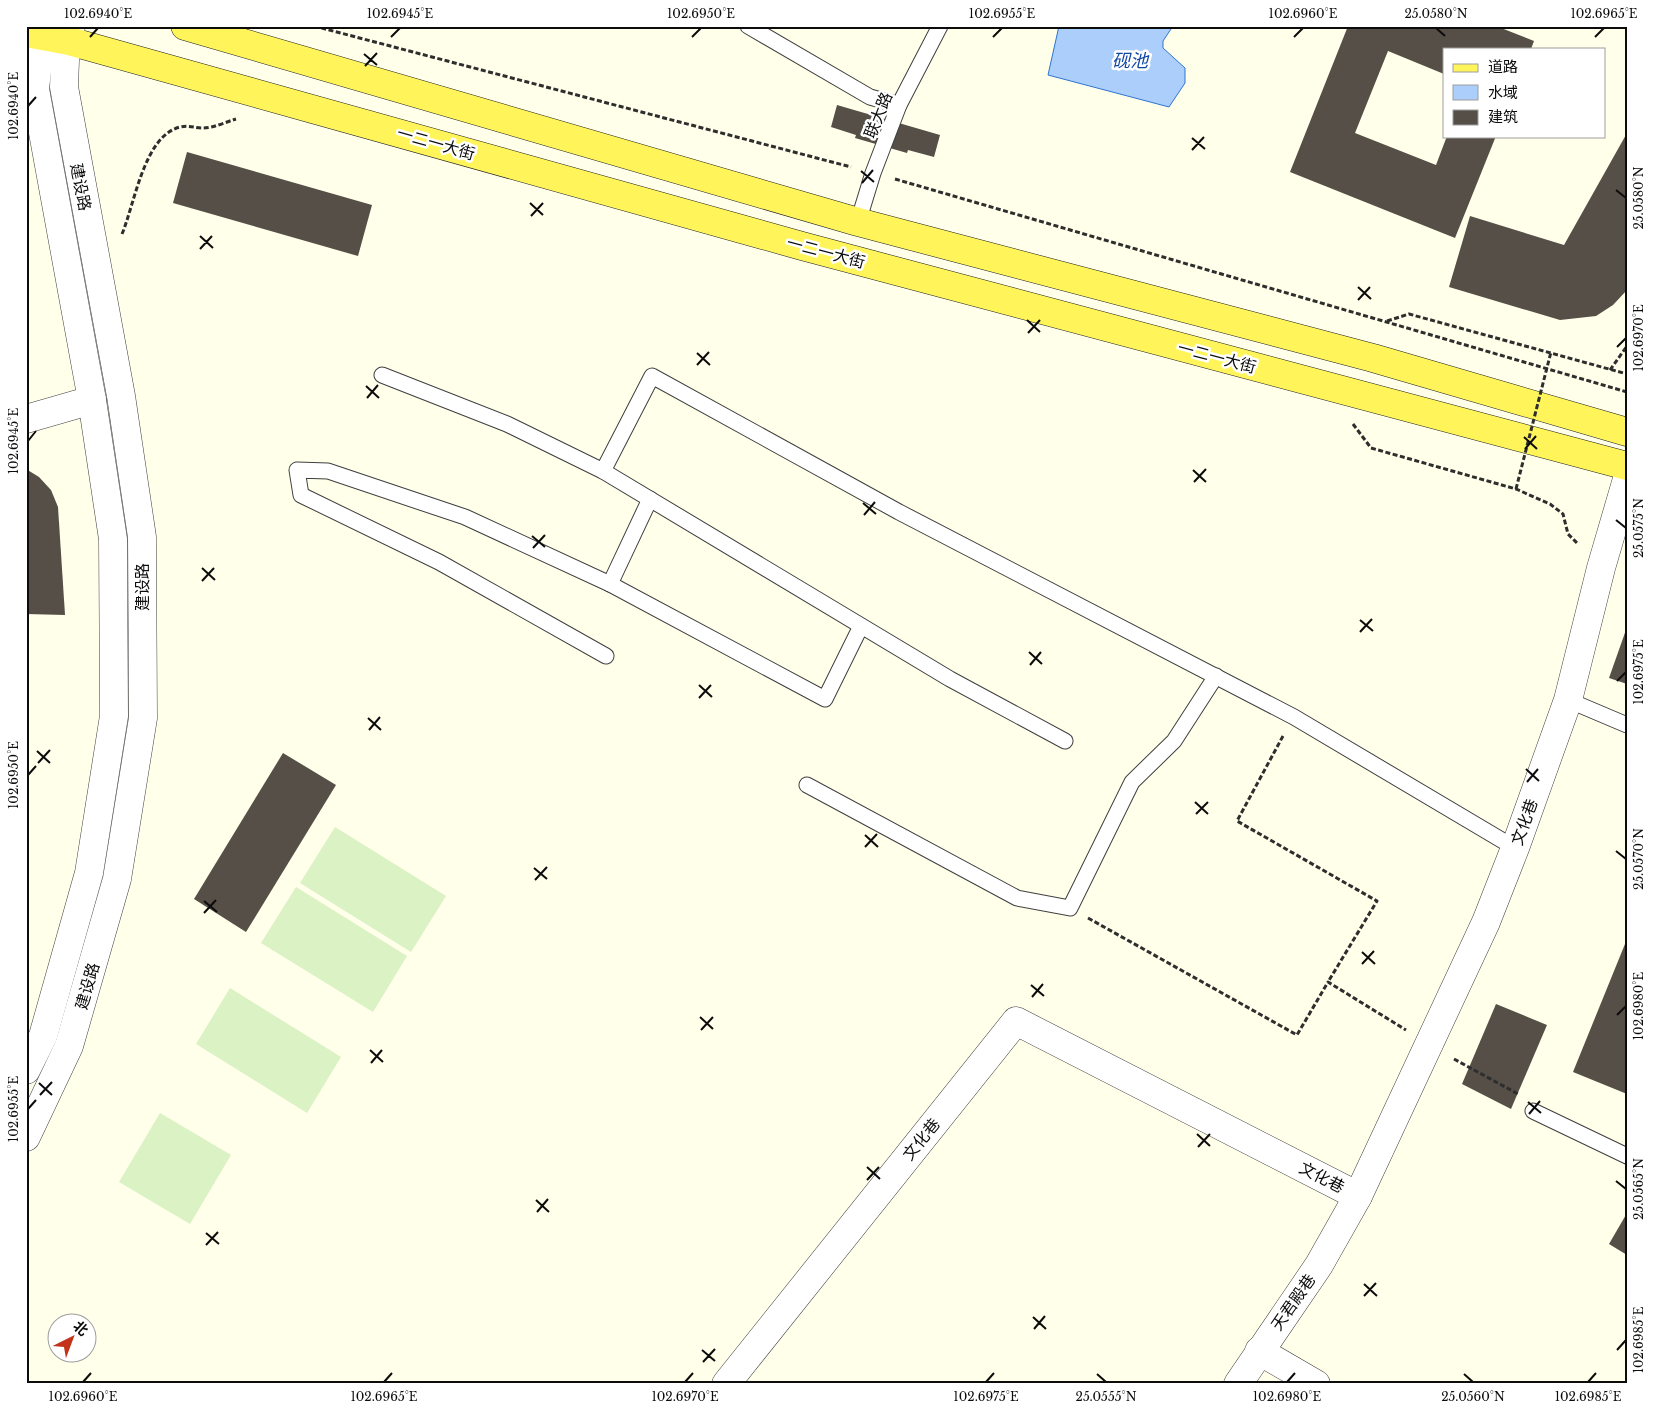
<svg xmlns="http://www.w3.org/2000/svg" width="1653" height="1410" font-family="'Libre Baskerville','Noto Sans SC',serif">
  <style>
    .pitch { fill: #daf2c4 }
    .water { fill: #accefa; stroke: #2e74d5 }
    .building { fill: #554f47 }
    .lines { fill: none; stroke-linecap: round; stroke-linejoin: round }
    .service-casing { stroke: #3f3f3f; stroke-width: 17 }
    .minor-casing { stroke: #3f3f3f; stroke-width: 29 }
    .tertiary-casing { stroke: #3f3f3f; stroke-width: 29 }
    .primary-casing { stroke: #1d1d1d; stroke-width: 29 }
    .path { stroke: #2e2e2e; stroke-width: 3; stroke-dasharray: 5 2.5; stroke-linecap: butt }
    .service { stroke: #fff; stroke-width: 15 }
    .minor { stroke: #fff; stroke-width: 28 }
    .tertiary { stroke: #fff; stroke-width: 28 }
    .primary { stroke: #fff55a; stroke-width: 28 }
    .path-bridge { stroke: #2e2e2e; stroke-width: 3; stroke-dasharray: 5 2.5; stroke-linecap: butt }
    .ticks { fill: none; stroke: #0c0c0c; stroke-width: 2 }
    .labels { text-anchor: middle; stroke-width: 5; stroke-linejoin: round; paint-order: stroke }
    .street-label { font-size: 16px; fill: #0c0c0c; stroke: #fff }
    .water-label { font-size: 18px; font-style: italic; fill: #0e47a4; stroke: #fff }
    .neatline { fill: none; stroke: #0c0c0c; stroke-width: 2 }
    .ticks-label { font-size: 12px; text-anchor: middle; fill: #0c0c0c }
  </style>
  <rect width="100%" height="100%" fill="#ffffea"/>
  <g class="pitch">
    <polygon points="335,827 446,896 411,952 300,883"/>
    <polygon points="296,887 407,956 373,1012 261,943"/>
    <polygon points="230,988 341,1057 307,1113 196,1044"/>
    <polygon points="160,1113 231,1155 190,1224 119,1182"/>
  </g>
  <polygon class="water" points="1059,26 1173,26 1163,41 1163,48 1185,68 1185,83 1169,107 1048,75"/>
  <g class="building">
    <polygon points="1348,26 1496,26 1534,41 1531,49 1444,49 1444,74 1388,51 1355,133 1436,165 1447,136 1496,136 1455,238 1290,172"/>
    <polygon points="837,105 940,135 934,157 908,150 907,153 855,138 856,135 831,127"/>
    <polygon points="1627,133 1627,290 1613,305 1596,316 1560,320 1449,287 1470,216 1564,245"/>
    <polygon points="187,152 372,205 358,256 173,203"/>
    <polygon points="26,469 39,477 51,490 58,507 65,615 26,614"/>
    <polygon points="1627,627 1627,684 1609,678"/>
    <polygon points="283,753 336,785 246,932 194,899"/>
    <polygon points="1627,939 1627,1094 1573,1072"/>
    <polygon points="1496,1004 1547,1025 1511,1109 1462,1084"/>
    <polygon points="1627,1213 1627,1255 1609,1244"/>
  </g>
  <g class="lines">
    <defs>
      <g id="service">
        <polyline points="748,26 870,97 899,105"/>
        <polyline points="858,222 873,173 899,105 940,26"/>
        <polyline points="382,375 507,424 603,471 950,679 1065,741"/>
        <polyline points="603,471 652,376 899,512 1294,717 1515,848"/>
        <polyline points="610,584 650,499"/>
        <polyline points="606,656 439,562 301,495 297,470 328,471 465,517 610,584 825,699 861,626"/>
        <polyline points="1568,700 1627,725"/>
        <polyline points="807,785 1017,898 1070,908 1132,782 1174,741 1216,676"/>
        <polyline points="1533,1111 1627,1156"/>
      </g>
      <g id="minor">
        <polyline points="26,419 92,400"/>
        <polyline points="1259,1351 1316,1384"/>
        <polyline points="726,1384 1016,1021 1358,1196 1486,922 1515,848 1568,700 1601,568 1627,479"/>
        <polyline points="1238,1384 1319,1265 1358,1196"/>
      </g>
      <g id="tertiary">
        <polyline points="26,1070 43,1036 89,873 114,716 113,539 92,400 35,89 42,26"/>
        <polyline points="26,1137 69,1046 117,879 143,718 142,537 121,396 64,87 65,60 71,26"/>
      </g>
      <g id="primary">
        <polyline points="185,26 858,222 1373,358 1627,432"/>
        <polyline points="26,33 69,41 802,246 1627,466"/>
      </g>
    </defs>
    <use href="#service" class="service-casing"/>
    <use href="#minor" class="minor-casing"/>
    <use href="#tertiary" class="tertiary-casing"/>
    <use href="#primary" class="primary-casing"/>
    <g class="path">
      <polyline points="314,26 851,167"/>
      <polyline points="895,179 1627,392"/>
      <path d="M 122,234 C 135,203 144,136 180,127 C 189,125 195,128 203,128 C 213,128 226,122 236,119"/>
      <polyline points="1387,321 1409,314 1627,374"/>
      <polyline points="1610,370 1627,346"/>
      <polyline points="1353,424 1371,448 1516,489 1550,504 1563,514 1568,534 1578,544"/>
      <polyline points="1283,736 1237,821 1377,901 1328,982"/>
      <polyline points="1088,918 1297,1035 1328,982 1406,1030"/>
      <polyline points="1454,1059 1518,1094"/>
    </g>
    <use href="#service" class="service"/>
    <use href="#minor" class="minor"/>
    <use href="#tertiary" class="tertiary"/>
    <use href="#primary" class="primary"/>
    <polyline class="path-bridge" points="1516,489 1551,352"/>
  </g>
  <path class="ticks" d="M 1436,28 L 1445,36M 90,37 L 98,28M 391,37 L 400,28M 692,37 L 701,28M 993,37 L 1002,28M 1294,37 L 1303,28M 1595,37 L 1604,28M 364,54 L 377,65M 365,66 L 377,53M 28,106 L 36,97M 1192,138 L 1205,149M 1192,150 L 1204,137M 861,171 L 874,182M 862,183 L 873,170M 1616,190 L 1626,198M 530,203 L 543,215M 531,216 L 543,203M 200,236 L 213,248M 200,249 L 212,236M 1358,287 L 1371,299M 1358,300 L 1370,287M 1027,320 L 1040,332M 1028,333 L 1040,320M 1617,347 L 1626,338M 697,353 L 710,365M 697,365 L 709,352M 366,386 L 379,398M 367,398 L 378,385M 1524,437 L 1537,449M 28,441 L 36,431M 1525,449 L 1536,436M 1193,470 L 1206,482M 1194,482 L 1206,469M 863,503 L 876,514M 864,515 L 875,502M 1616,520 L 1626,528M 532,536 L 545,547M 533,548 L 545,535M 202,568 L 215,580M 202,581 L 214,568M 1360,620 L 1373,631M 1360,632 L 1372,619M 1029,652 L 1042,664M 1030,665 L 1041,652M 1617,681 L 1626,672M 699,685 L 712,697M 699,698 L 711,685M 368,718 L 381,730M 369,730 L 380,717M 37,751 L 50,763M 38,763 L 50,750M 1526,769 L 1539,781M 28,775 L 36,766M 1527,782 L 1538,769M 1195,802 L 1208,814M 1196,814 L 1208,802M 865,835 L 878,847M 865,847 L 877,834M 1616,851 L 1626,859M 534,868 L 547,879M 535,880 L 547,867M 204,901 L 217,912M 204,913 L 216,900M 1362,952 L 1375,964M 1362,964 L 1374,951M 1031,985 L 1044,996M 1032,997 L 1043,984M 1617,1015 L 1626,1006M 700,1017 L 713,1029M 701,1030 L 713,1017M 370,1050 L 383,1062M 371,1063 L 382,1050M 39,1083 L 52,1095M 40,1095 L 52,1082M 1528,1102 L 1541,1113M 28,1109 L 36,1100M 1529,1114 L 1540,1101M 1197,1134 L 1210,1146M 1198,1147 L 1210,1134M 867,1167 L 880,1179M 867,1180 L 879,1167M 1616,1181 L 1626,1189M 536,1200 L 549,1212M 537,1212 L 548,1199M 206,1233 L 219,1244M 206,1245 L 218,1232M 1364,1284 L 1377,1296M 1364,1296 L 1376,1283M 1033,1317 L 1046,1329M 1034,1329 L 1045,1316M 702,1350 L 715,1361M 1617,1350 L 1626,1340M 703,1362 L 715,1349M 1097,1374 L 1106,1382M 1464,1374 L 1473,1382M 83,1382 L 91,1373M 384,1382 L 392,1373M 685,1382 L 693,1373M 986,1382 L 994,1373M 1287,1382 L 1295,1373M 1588,1382 L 1596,1373"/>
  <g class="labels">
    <g class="street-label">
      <text transform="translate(878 115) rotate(-68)" y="6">联大路</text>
      <text transform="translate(436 143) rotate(16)" y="6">一二一大街</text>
      <text transform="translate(81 187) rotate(79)" y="6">建设路</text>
      <text transform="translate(826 252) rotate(15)" y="6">一二一大街</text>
      <text transform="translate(1217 357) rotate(15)" y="6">一二一大街</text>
      <text transform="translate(142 587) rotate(-90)" y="6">建设路</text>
      <text transform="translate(1524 822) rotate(-70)" y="6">文化巷</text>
      <text transform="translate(87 986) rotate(-74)" y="6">建设路</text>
      <text transform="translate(921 1139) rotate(-51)" y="6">文化巷</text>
      <text transform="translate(1322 1177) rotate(27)" y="6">文化巷</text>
      <text transform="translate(1293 1302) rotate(-55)" y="6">天君殿巷</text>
    </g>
    <g class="water-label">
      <text x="1130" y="67">砚池</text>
    </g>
  </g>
  <rect width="1653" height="1410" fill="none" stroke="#ffffff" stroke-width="55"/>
  <rect x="1443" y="48" width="162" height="90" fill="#ffffff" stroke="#9e9e9e"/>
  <rect x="1453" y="64" width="25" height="8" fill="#fff55a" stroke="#9e9e9e"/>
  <text x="1488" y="72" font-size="15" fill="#0c0c0c">道路</text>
  <rect x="1453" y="85" width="25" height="15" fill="#accefa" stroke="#9e9e9e"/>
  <text x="1488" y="98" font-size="15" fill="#0c0c0c">水域</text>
  <rect x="1453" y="110" width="25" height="15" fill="#554f47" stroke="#9e9e9e"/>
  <text x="1488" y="122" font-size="15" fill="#0c0c0c">建筑</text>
  <g transform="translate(72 1338) rotate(42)"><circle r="24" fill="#ffffff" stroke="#9e9e9e"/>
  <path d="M0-4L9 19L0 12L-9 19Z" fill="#c3331c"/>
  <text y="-8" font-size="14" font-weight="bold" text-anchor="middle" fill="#0c0c0c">北</text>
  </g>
  <rect x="28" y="28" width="1598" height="1354" class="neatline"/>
  <g class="ticks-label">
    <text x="98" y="18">102.6940°E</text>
    <text x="400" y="18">102.6945°E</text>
    <text x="701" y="18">102.6950°E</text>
    <text x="1002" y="18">102.6955°E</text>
    <text x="1303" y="18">102.6960°E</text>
    <text x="1436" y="18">25.0580°N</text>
    <text x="1604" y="18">102.6965°E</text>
    <text transform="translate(14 106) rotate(-90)" y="4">102.6940°E</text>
    <text transform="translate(1639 198) rotate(-90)" y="4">25.0580°N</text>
    <text transform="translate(1639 338) rotate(-90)" y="4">102.6970°E</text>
    <text transform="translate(14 441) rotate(-90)" y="4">102.6945°E</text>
    <text transform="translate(1639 528) rotate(-90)" y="4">25.0575°N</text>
    <text transform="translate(1639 672) rotate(-90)" y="4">102.6975°E</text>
    <text transform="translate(14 775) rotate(-90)" y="4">102.6950°E</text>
    <text transform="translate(1639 859) rotate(-90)" y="4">25.0570°N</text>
    <text transform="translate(1639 1006) rotate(-90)" y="4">102.6980°E</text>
    <text transform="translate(14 1109) rotate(-90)" y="4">102.6955°E</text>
    <text transform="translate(1639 1189) rotate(-90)" y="4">25.0565°N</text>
    <text transform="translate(1639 1340) rotate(-90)" y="4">102.6985°E</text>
    <text x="83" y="1401">102.6960°E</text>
    <text x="384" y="1401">102.6965°E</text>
    <text x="685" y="1401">102.6970°E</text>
    <text x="986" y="1401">102.6975°E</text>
    <text x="1106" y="1401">25.0555°N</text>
    <text x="1287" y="1401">102.6980°E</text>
    <text x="1473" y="1401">25.0560°N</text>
    <text x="1588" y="1401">102.6985°E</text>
  </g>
</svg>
